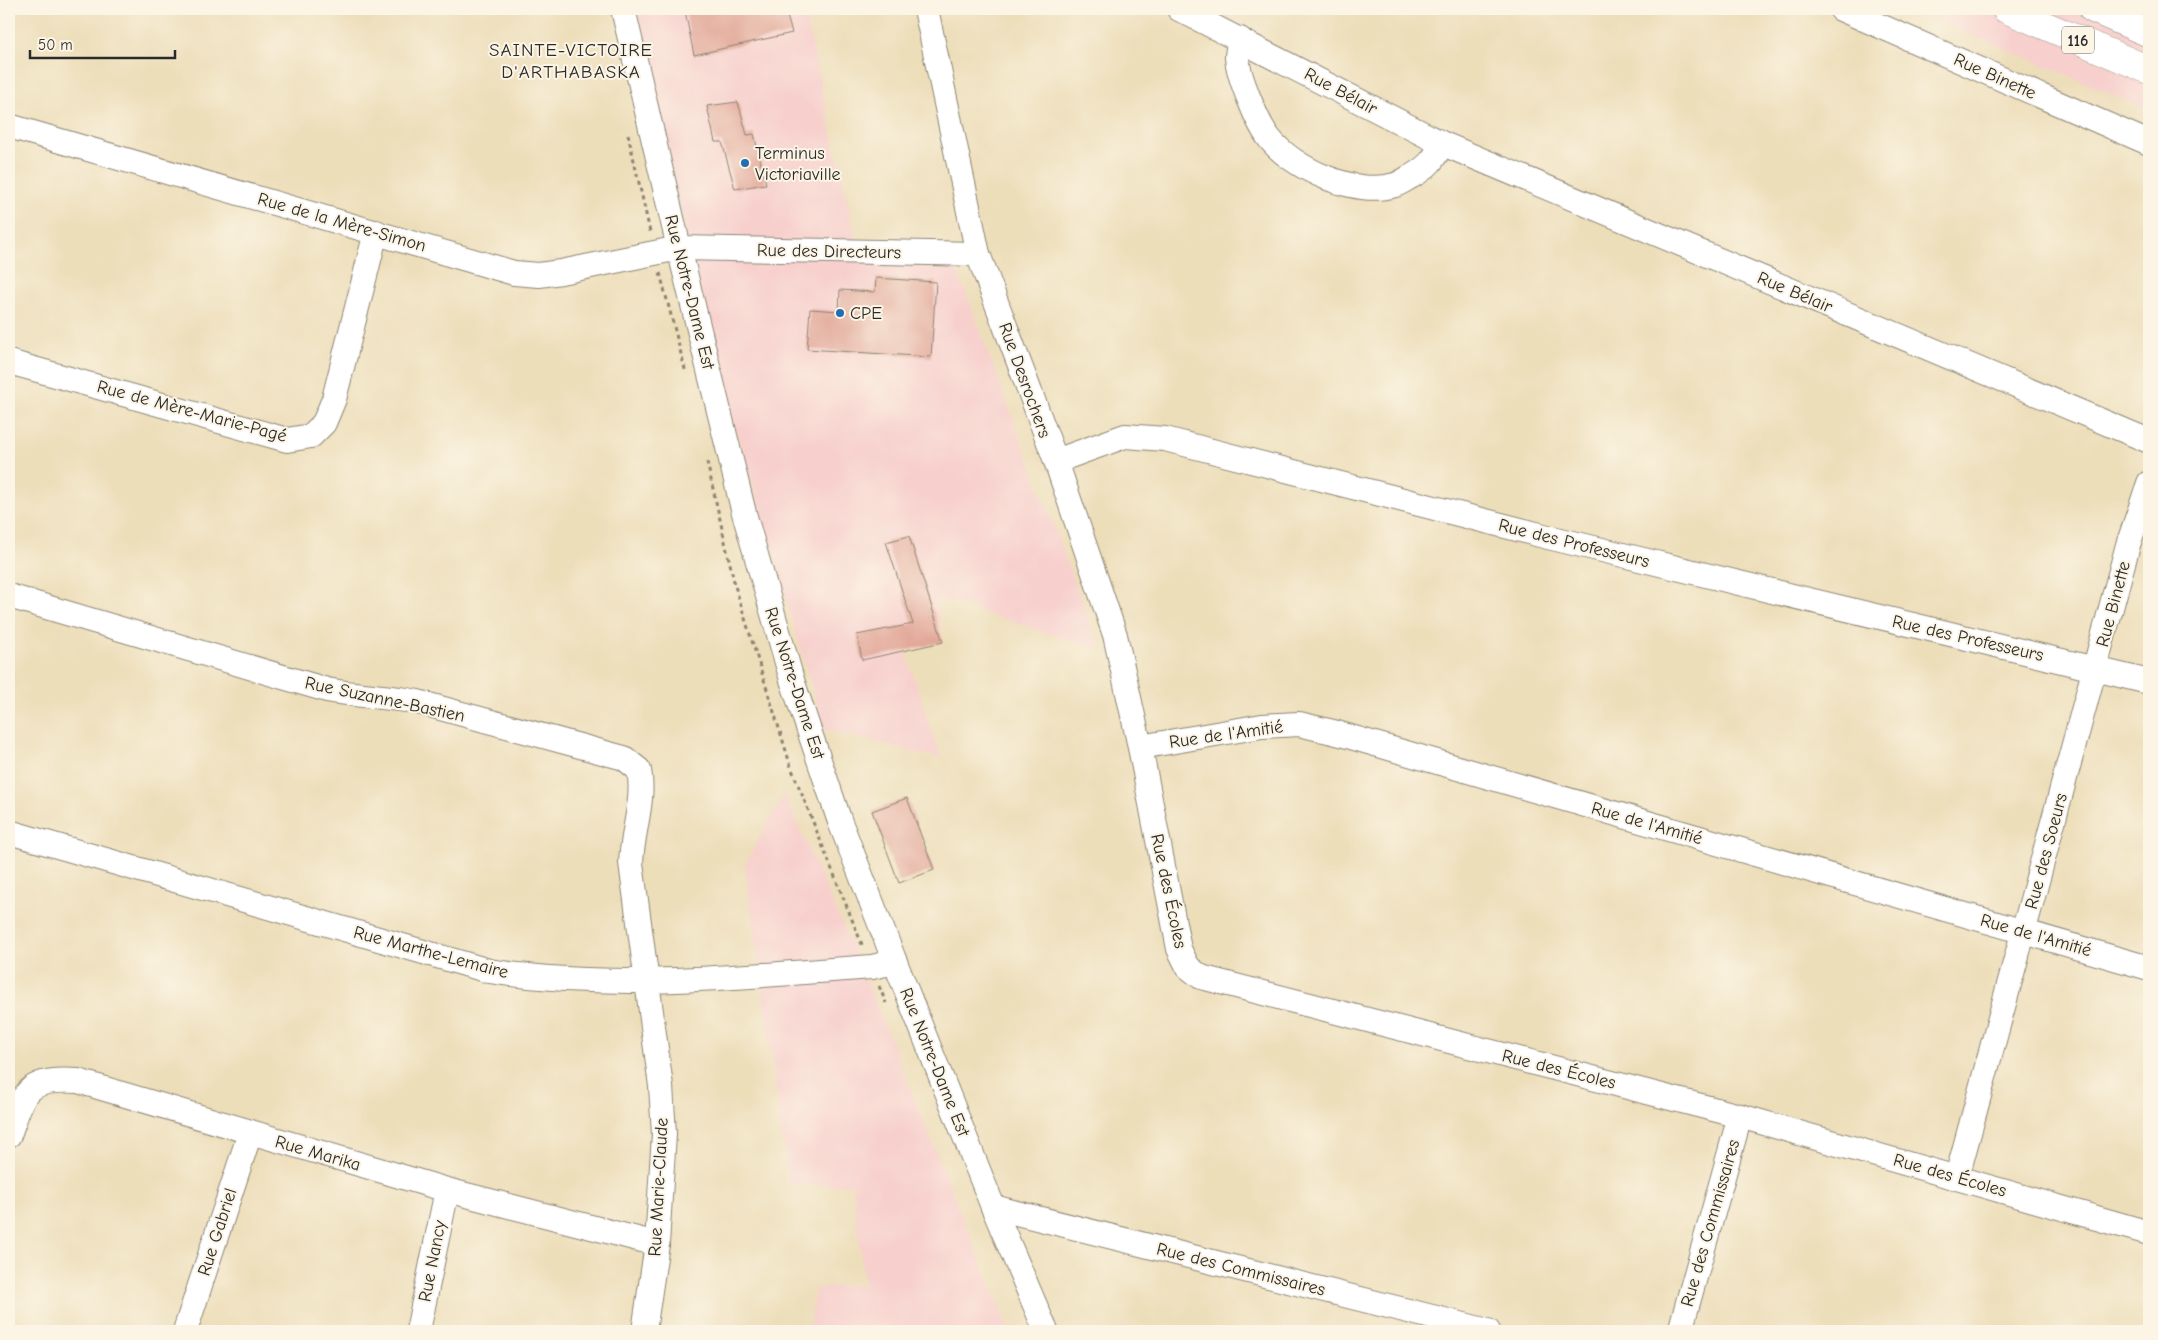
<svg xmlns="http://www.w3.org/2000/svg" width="2158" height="1340" font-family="'Comic Neue',sans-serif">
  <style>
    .built { fill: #f7d0cd }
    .building { fill: #e2a89a }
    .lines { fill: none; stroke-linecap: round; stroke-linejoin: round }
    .minor-casing { stroke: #8c8472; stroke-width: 26 }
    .major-casing { stroke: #8c8472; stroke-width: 29 }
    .path { stroke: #8c8472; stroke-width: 3; stroke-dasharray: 4 4; stroke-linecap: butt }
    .minor { stroke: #fff; stroke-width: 24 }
    .major { stroke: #fff; stroke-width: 28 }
    .poi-dot { fill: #1f6fb2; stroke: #fcf5e5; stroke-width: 2 }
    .labels { text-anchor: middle; stroke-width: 4; stroke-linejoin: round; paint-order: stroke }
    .shield { fill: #fcf5e5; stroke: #6a6863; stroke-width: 1 }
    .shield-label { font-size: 16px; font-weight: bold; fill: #2b2b2b }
    .street-label { font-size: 18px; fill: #2b2b2b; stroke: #fcf5e5 }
    .poi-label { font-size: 18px; fill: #2b2b2b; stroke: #fcf5e5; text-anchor: start }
    .neighbourhood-label { font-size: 19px; letter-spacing: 1px; fill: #2b2b2b; stroke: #fcf5e5 }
  </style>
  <rect width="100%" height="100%" fill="#fcf5e5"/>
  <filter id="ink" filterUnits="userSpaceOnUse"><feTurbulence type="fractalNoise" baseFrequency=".02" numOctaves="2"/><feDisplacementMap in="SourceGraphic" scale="10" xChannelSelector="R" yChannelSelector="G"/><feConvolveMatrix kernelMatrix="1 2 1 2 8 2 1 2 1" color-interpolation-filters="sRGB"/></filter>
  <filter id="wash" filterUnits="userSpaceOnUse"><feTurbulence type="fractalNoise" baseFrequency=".0096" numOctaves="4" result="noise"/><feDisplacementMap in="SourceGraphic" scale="20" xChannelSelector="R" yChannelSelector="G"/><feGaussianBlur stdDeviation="1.12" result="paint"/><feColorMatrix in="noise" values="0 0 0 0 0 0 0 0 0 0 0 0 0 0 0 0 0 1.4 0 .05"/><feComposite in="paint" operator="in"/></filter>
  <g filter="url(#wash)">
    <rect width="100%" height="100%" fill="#eddeba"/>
    <g class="built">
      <polygon points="633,9 804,9 860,258 954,261 1100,650 936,597 943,642 905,651 941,759 824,729 718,368"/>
      <polygon points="1910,9 2149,9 2149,110"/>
      <polygon points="784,794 856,955 1009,1331 809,1331 815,1288 864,1284 853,1185 789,1185 745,864"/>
    </g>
    <g id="blocks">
      <g class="building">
        <polygon points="694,9 785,9 792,33 694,55 685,11"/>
        <polygon points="738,102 747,135 754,134 766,184 735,189 722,142 715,142 707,106"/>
        <polygon points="876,278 936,282 931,357 807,349 810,309 839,311 840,290 875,292"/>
        <polygon points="909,536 943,642 862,660 857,635 913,624 886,542"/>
        <polygon points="907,798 934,870 899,883 872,811"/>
      </g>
    </g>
  </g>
  <g filter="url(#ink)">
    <use href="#blocks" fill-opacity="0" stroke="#8c8472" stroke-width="1"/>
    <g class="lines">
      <defs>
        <g id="minor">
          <polyline points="623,9 679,248 744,513 792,680 840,822 895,962 993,1207 1046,1331"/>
          <polyline points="926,9 978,254 1056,461 1115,635 1140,747 1179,949 1188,967 1201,977 1740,1116 2149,1233"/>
          <polyline points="1179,9 1441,143 2149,441"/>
          <polyline points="1841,9 2149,143"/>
          <path d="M 1240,39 C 1239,44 1237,52 1237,57 C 1238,76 1258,124 1269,138 C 1293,169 1356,197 1395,185 C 1401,183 1406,179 1412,176 C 1426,168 1436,159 1441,143"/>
          <polyline points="9,126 514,273 539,275 561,272 679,248 978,254"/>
          <polyline points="9,362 287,440 311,436 324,423 334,399 376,232"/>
          <polyline points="1056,461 1125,436 1165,439 1544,536 2149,682"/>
          <path d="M 9,596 L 327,690 C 357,696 388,696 418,702 L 624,758 L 639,770 C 645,800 632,832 631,863 L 661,1086 L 664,1134 L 657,1244 L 644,1331"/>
          <polyline points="1140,747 1262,726 1299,724 1337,733 2149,968"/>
          <path d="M 9,832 L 489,971 C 616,991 745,976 872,967 L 895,962"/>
          <path d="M 9,1135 C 25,1090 26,1078 78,1081 L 447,1190 L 657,1244"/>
          <polyline points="1957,1177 2128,545 2149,483"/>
          <polyline points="993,1207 1488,1331"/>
          <polyline points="185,1331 250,1133"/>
          <polyline points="418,1331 447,1190"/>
          <polyline points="1680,1331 1740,1116"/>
        </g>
        <g id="major">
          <polyline points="2006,9 2149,70"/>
          <polyline points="2093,9 2149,33"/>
        </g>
      </defs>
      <use href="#minor" class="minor-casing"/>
      <use href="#major" class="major-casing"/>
      <g class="path">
        <polyline points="628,134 650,232"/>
        <polyline points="660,273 686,373"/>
        <polyline points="707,462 735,586 791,767 863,947"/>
        <polyline points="879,986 886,1003"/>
      </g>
      <use href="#minor" class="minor"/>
      <use href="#major" class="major"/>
    </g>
  </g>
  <g class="poi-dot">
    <circle cx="745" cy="163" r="5"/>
    <circle cx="840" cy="313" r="5"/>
  </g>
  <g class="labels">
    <rect class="shield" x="2062" y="26.5" width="32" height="27" rx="4"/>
    <g class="shield-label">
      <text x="2078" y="46">116</text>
    </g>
    <g class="street-label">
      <text transform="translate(1995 76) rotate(24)" y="6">Rue Binette</text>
      <text transform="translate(1341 91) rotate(28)" y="6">Rue Bélair</text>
      <text transform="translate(342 222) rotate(16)" y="6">Rue de la Mère-Simon</text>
      <text transform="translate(829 251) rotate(1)" y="6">Rue des Directeurs</text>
      <text transform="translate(690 292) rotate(76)" y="6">Rue Notre-Dame Est</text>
      <text transform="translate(1795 292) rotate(23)" y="6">Rue Bélair</text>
      <text transform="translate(1025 380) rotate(70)" y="6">Rue Desrochers</text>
      <text transform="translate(192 411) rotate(15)" y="6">Rue de Mère-Marie-Pagé</text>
      <text transform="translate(1574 543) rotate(14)" y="6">Rue des Professeurs</text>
      <text transform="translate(2113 604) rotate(-75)" y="6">Rue Binette</text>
      <text transform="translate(1968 638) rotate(13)" y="6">Rue des Professeurs</text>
      <text transform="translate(795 683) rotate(72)" y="6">Rue Notre-Dame Est</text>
      <text transform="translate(385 699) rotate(12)" y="6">Rue Suzanne-Bastien</text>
      <text transform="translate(1226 734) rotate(-8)" y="6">Rue de l'Amitié</text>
      <text transform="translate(1647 823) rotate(16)" y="6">Rue de l'Amitié</text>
      <text transform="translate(2046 851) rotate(-75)" y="6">Rue des Soeurs</text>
      <text transform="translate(1169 891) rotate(78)" y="6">Rue des Écoles</text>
      <text transform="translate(2036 935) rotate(16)" y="6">Rue de l'Amitié</text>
      <text transform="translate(431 952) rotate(15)" y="6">Rue Marthe-Lemaire</text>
      <text transform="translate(935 1062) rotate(68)" y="6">Rue Notre-Dame Est</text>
      <text transform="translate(1559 1069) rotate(14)" y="6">Rue des Écoles</text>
      <text transform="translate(318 1153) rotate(16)" y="6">Rue Marika</text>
      <text transform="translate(1950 1175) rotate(16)" y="6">Rue des Écoles</text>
      <text transform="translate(658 1187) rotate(-87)" y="6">Rue Marie-Claude</text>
      <text transform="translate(1710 1223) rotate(-74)" y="6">Rue des Commissaires</text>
      <text transform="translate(217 1232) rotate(-72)" y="6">Rue Gabriel</text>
      <text transform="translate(432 1261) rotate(-79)" y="6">Rue Nancy</text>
      <text transform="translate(1241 1269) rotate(14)" y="6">Rue des Commissaires</text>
    </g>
    <g class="poi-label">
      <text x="755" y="159">Terminus<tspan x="755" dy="21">Victoriaville</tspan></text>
      <text x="850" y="319">CPE</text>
    </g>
    <g class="neighbourhood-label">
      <text x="571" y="56">SAINTE-VICTOIRE<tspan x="571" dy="22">D'ARTHABASKA</tspan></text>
    </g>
  </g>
  <rect width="2158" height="1340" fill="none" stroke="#fcf5e5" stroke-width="30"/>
  <path d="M30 50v8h145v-8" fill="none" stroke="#2b2b2b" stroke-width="2.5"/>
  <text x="38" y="50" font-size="15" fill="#2b2b2b" stroke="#fcf5e5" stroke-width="4" paint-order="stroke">50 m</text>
</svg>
